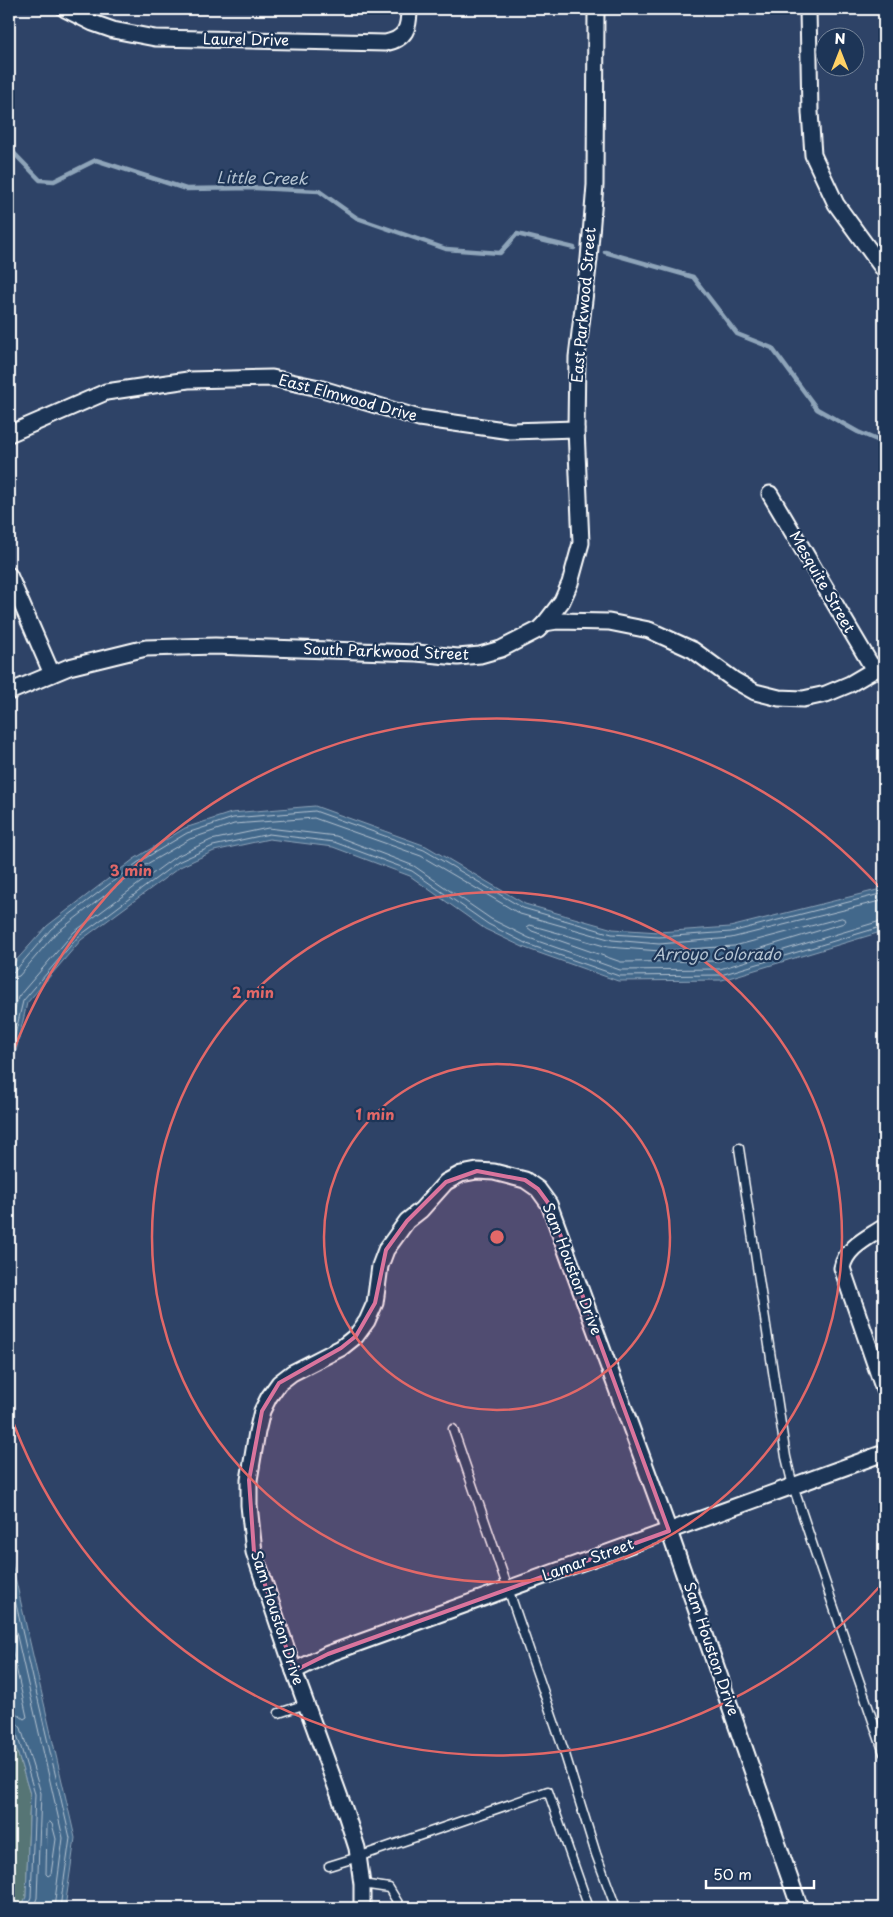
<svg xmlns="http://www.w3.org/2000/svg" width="893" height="1917" font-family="'Playpen Sans',sans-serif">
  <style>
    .green { fill: #567574; stroke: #aababa }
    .water { fill: #43688b; stroke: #8ea4b9 }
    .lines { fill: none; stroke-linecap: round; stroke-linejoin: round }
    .shore { stroke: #b4c3d1; stroke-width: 1 }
    .stream { stroke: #8ea4b9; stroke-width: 4.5 }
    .lane-casing { stroke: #fff; stroke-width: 11 }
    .street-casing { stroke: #fff; stroke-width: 19 }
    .lane { stroke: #1d3557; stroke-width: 8 }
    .street { stroke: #1d3557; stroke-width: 15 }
    .marked { fill: #da749d; fill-opacity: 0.2; stroke: #da749d; stroke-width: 4; stroke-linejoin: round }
    .ring { fill: none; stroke: #e26868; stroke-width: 2.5 }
    .labels { text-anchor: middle; stroke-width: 4.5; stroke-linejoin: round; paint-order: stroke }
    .street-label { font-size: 15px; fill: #fff; stroke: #1d3557 }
    .water-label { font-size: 16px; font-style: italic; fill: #b4c3d1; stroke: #1d3557 }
    .centre { fill: #e26868; stroke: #1d3557; stroke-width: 2.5 }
    .ring-label { font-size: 15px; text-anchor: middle; font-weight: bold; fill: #e26868; stroke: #1d3557; stroke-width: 4.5; stroke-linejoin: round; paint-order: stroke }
  </style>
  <rect width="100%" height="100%" fill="#2e4367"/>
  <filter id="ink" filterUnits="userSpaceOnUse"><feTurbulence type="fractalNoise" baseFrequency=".02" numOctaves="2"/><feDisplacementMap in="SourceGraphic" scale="10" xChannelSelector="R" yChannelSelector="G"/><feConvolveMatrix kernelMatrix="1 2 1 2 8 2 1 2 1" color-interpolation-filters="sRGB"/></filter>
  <g filter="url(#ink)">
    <polygon class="green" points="9,1725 30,1794 26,1897 21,1908 9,1908"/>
    <g class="water">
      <polygon points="315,806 426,846 525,904 613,929 659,932 730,927 877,890 884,887 884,931 722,980 618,981 525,948 485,929 410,876 333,847 269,839 214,851 180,867 81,940 27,1003 9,1082 9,972 13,964 47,926 134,859 185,828 231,813"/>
      <polygon points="9,1551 75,1838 65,1908 21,1908 26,1897 30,1794 9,1725"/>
    </g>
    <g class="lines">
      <g class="shore">
        <polygon points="842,918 846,920 844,923 719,961 621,962 532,931 527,927 530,925 608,947 660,951 734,946"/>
        <polyline points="9,973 15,971 51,929 137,863 187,833 233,818 315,811 424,850 523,908 612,934 659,937 731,932 884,893"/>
        <polyline points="9,979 19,976 55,934 140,868 190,839 234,824 314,818 421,856 520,914 612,940 659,944 731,938 884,900"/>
        <polyline points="9,1033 18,997 74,932 175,857 211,840 268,828 336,836 414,866 491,919 529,938 620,970 720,969 884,920"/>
        <polyline points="9,1060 23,1001 78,937 178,862 213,846 269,834 334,842 412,871 488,924 527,944 619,976 721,975 884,926"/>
        <polyline points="9,1574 70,1838 60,1908"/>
        <polyline points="9,1601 63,1838 54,1908"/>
        <polyline points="9,1635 27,1717 24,1719 17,1714 9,1713"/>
        <polyline points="9,1721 16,1722 21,1728 41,1793 37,1898 33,1908"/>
        <polyline points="9,1727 13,1728 16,1731 35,1794 31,1897 27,1908"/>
        <polygon points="50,1822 52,1824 56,1839 51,1874 48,1876 46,1874 47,1825"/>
      </g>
      <g class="stream">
        <polyline points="9,148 40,180 54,181 96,160 186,189 255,188 319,191 357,218 446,249 500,253 517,234 574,248"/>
        <polyline points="605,252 693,277 737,334 772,348 817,409 858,432 884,443"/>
      </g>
      <defs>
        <g id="lane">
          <polyline points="739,1148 786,1457 793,1486 822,1573 884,1753"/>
          <polyline points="453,1429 564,1751 596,1854 616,1908"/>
          <polyline points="279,1713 306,1704"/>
          <polyline points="329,1866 358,1857 548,1791 589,1908"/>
          <polyline points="362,1884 389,1888 401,1908"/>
        </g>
        <g id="street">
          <path d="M 65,9 L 93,23 L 113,30 L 155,38 L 385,43 C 406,39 409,28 409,9"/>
          <polyline points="808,9 810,112 813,155 836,204 884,270"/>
          <polyline points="9,434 106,392 188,380 272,378 319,388 419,418 511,431 576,429"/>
          <polyline points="770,494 874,670"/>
          <polyline points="9,575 52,674"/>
          <polyline points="545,623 562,601 570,583 581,543 576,429 577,357 589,259 595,185 596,9"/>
          <polyline points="9,692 69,667 146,648 215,646 417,653 458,657 480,655 501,649 538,630 545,623 557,621 609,622 649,630 693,650 734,680 755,692 779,698 803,699 826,694 850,684 884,664"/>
          <path d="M 884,1227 C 868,1238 846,1247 842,1268 L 884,1390"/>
          <polyline points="294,1671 328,1654 884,1453"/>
          <polyline points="362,1908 362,1884 357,1848 346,1814 294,1671 254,1552 249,1505 249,1480 257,1432 262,1411 269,1397 279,1383 292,1373 341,1348 356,1336 367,1321 375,1303 380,1266 386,1250 407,1221 421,1210 446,1182 461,1174 477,1171 494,1172 525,1180 538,1189 549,1204 669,1531 800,1908"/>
        </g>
      </defs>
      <use href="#lane" class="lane-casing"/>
      <use href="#street" class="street-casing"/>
      <use href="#lane" class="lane"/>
      <use href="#street" class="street"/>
    </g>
  </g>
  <path class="marked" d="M 477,1171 L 525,1180 L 538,1189 L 549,1204 L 669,1531 L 328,1654 L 294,1671 L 254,1552 L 249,1480 L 262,1411 L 279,1383 L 341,1348 L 356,1336 L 375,1303 L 386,1250 L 407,1221 L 446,1182 Z"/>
  <g class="ring">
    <circle cx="497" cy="1237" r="173"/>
    <circle cx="497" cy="1237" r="345"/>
    <path d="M882 1584A518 518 0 0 1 10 1414M10 1060A518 518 0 0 1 882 890"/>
  </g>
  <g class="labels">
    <g class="street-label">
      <text transform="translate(246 40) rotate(1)" y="5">Laurel Drive</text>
      <text transform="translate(584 305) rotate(-85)" y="5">East Parkwood Street</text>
      <text transform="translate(348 398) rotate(15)" y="5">East Elmwood Drive</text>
      <text transform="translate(822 582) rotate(60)" y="5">Mesquite Street</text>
      <text transform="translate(386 652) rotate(2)" y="5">South Parkwood Street</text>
      <text transform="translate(572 1269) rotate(69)" y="5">Sam Houston Drive</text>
      <text transform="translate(588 1560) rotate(-20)" y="5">Lamar Street</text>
      <text transform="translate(277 1618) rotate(72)" y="5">Sam Houston Drive</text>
      <text transform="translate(711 1649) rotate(71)" y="5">Sam Houston Drive</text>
    </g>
    <g class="water-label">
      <text transform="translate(262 178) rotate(1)" y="6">Little Creek</text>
      <text x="717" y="960">Arroyo Colorado</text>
    </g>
  </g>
  <circle cx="497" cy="1237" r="8" class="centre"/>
  <g class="ring-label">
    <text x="131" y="876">3 min</text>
    <text x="253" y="998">2 min</text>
    <text x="375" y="1120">1 min</text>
  </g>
  <rect width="893" height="1917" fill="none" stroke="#1d3557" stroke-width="30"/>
  <rect x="15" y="15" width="863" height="1887" fill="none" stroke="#fff" stroke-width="2" filter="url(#ink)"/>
  <g transform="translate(840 52)"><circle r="24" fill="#1d3557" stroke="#77869a"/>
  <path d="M0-4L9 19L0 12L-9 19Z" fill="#ffd166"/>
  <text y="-8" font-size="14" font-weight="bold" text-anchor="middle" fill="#ffffff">N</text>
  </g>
  <path d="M706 1880v8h108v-8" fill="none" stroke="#ffffff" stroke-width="2.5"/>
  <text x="713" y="1880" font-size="15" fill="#ffffff" stroke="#1d3557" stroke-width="4" paint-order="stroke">50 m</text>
</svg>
